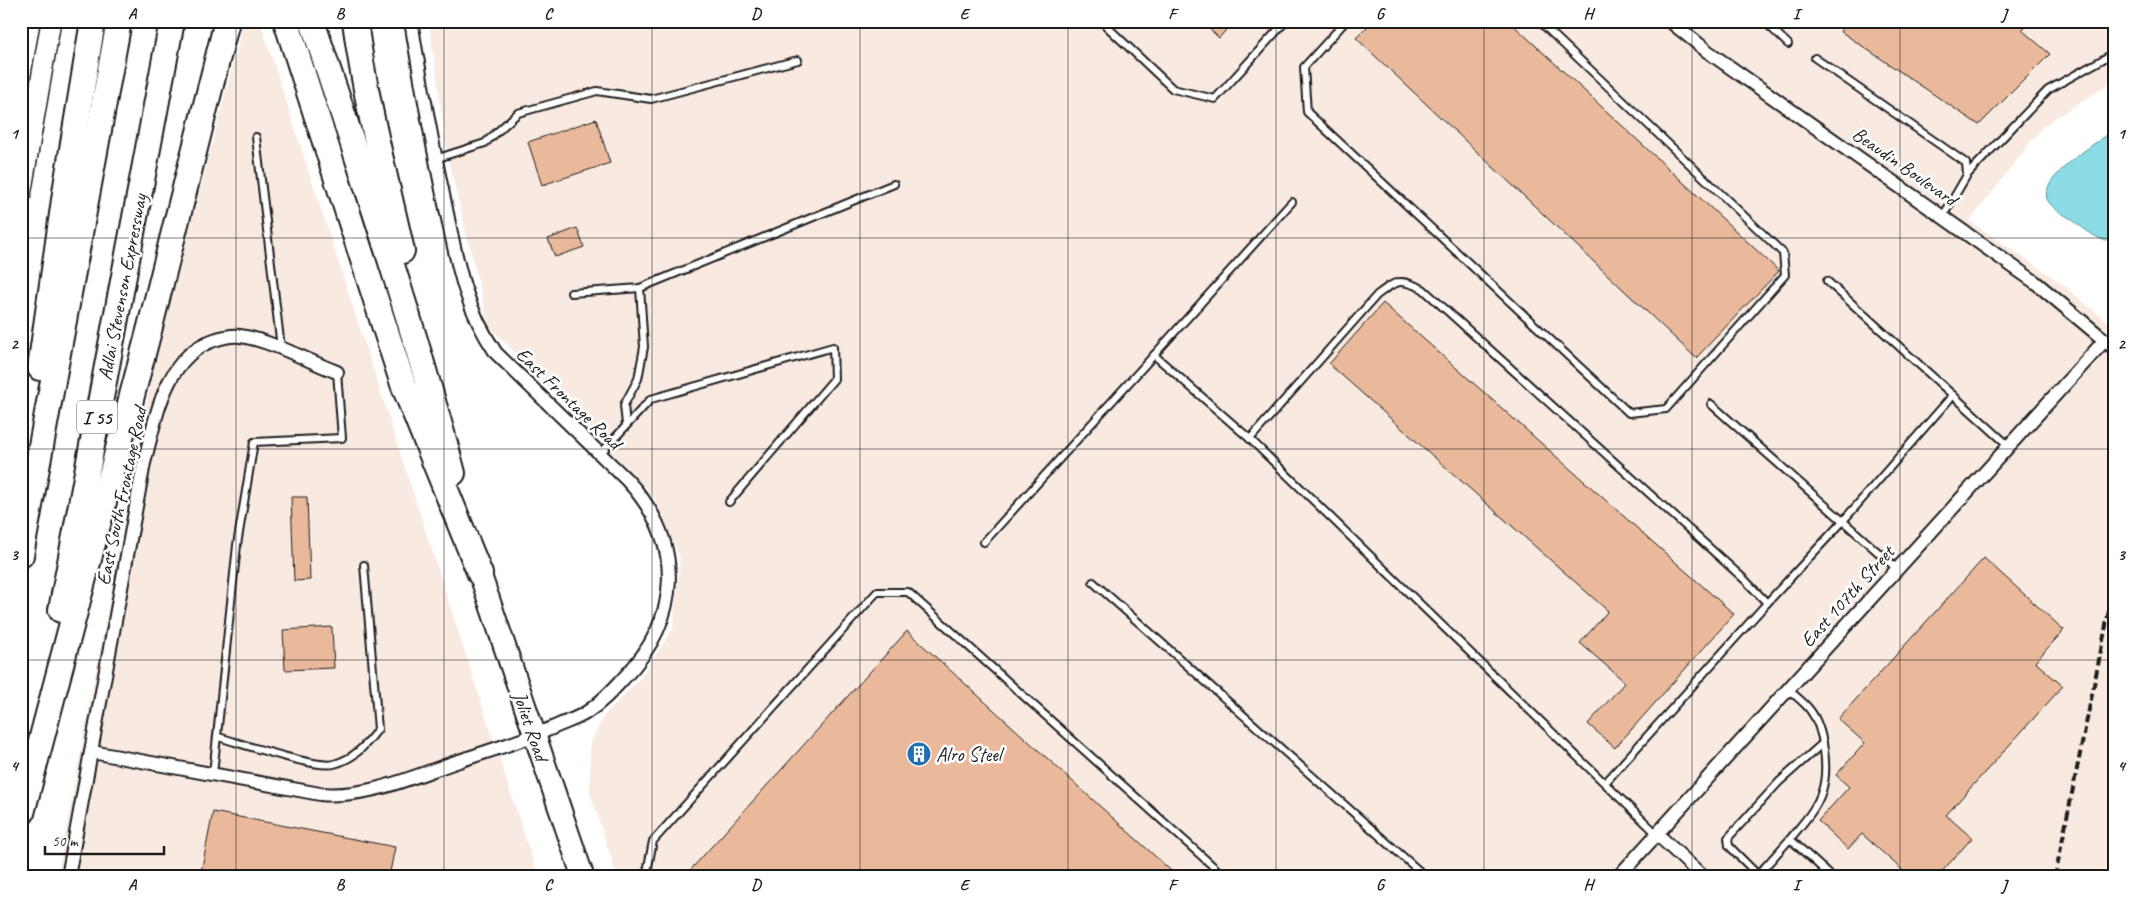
<svg xmlns="http://www.w3.org/2000/svg" width="2135" height="898" font-family="Caveat,sans-serif">
  <style>
    .built { fill: #f9eae1 }
    .water { fill: #8bdce5; stroke: #5f8f95 }
    .building { fill: #eab99b; stroke: #1c1c1c }
    .lines { fill: none; stroke-linecap: round; stroke-linejoin: round }
    .lane-casing { stroke: #1c1c1c; stroke-width: 10 }
    .street-casing { stroke: #1c1c1c; stroke-width: 16 }
    .secondary-casing { stroke: #1c1c1c; stroke-width: 22 }
    .primary-casing { stroke: #1c1c1c; stroke-width: 25 }
    .highway-casing { stroke: #1c1c1c; stroke-width: 28 }
    .lane { stroke: #fff; stroke-width: 6 }
    .street { stroke: #fff; stroke-width: 12 }
    .secondary { stroke: #fff; stroke-width: 19 }
    .primary { stroke: #fff; stroke-width: 21 }
    .highway { stroke: #fff; stroke-width: 24 }
    .rail { stroke: #1c1c1c; stroke-width: 4; stroke-dasharray: 8 4; stroke-linecap: butt }
    .grid { fill: none; stroke: #1c1c1c; stroke-width: 1; stroke-opacity: 0.55 }
    .labels { text-anchor: middle; stroke-width: 5; stroke-linejoin: round; paint-order: stroke }
    .shield { fill: #fff; stroke: #606060; stroke-width: 1 }
    .shield-label { font-size: 19px; font-weight: bold; fill: #1c1c1c }
    .street-label { font-size: 20px; fill: #1c1c1c; stroke: #fff }
    .poi-label { font-size: 20px; fill: #1c1c1c; stroke: #fff; text-anchor: start }
    .neatline { fill: none; stroke: #1c1c1c; stroke-width: 2 }
    .grid-label { font-size: 16px; text-anchor: middle; font-weight: bold; fill: #1c1c1c }
  </style>
  <rect width="100%" height="100%" fill="#fff"/>
  <filter id="ink" filterUnits="userSpaceOnUse"><feTurbulence type="fractalNoise" baseFrequency=".02" numOctaves="2"/><feDisplacementMap in="SourceGraphic" scale="10" xChannelSelector="R" yChannelSelector="G"/><feConvolveMatrix kernelMatrix="1 2 1 2 8 2 1 2 1" color-interpolation-filters="sRGB"/></filter>
  <g filter="url(#ink)">
    <g class="built">
      <polygon points="244,21 260,21 538,877 57,877 154,366"/>
      <polygon points="429,21 2114,21 2114,81 2043,126 1970,221 2057,280 2114,327 2114,877 617,877 590,792 590,744 605,714 639,680 673,629 680,558 652,494 489,326 447,154"/>
    </g>
    <path class="water" d="M 2114,131 L 2114,237 L 2106,241 C 2093,237 2082,227 2071,219 C 2063,214 2051,208 2047,199 C 2039,179 2098,140 2114,131 Z"/>
    <g class="building">
      <polygon points="1201,21 1234,21 1219,38"/>
      <polygon points="1373,21 1509,21 1779,271 1696,358 1356,38"/>
      <polygon points="1849,21 2030,21 2022,30 2050,54 1979,125 1840,31"/>
      <polygon points="596,119 610,163 542,185 528,142"/>
      <polygon points="577,228 584,247 555,257 548,239"/>
      <polygon points="1383,303 1734,614 1615,748 1588,724 1625,682 1580,643 1608,611 1329,364"/>
      <polygon points="291,497 307,497 310,580 294,581"/>
      <polygon points="1984,558 2064,630 2035,662 2063,686 1946,815 1972,838 1937,877 1910,877 1862,834 1848,849 1818,821 1849,787 1836,775 1865,743 1838,719"/>
      <polygon points="332,627 334,668 285,670 283,630"/>
      <polygon points="907,631 1178,877 684,877"/>
      <polygon points="213,812 395,847 389,877 245,877 226,873 225,877 200,877"/>
    </g>
    <g class="lines">
      <defs>
        <g id="lane">
          <polyline points="1101,21 1173,89 1215,99 1286,21"/>
          <polyline points="1346,21 1304,67 1307,112 1629,413 1666,409 1785,275 1783,253 1539,21"/>
          <polyline points="1764,21 1788,44"/>
          <polyline points="1815,58 1966,163 1967,175"/>
          <polyline points="256,137 281,348"/>
          <polyline points="435,159 485,143 518,113 597,91 651,99 798,60"/>
          <polyline points="1943,216 1967,175 2048,90 2114,53"/>
          <polyline points="1827,281 2009,446"/>
          <polyline points="571,293 640,288 894,184"/>
          <polyline points="1154,355 1292,202"/>
          <polyline points="1711,404 1897,569"/>
          <polyline points="626,425 624,405 638,379 644,347 640,288"/>
          <polyline points="600,454 651,399 833,347 834,379 729,502"/>
          <polyline points="984,542 1154,355 1250,439"/>
          <polyline points="1093,582 1426,877"/>
          <polyline points="1767,603 1843,521 1953,395"/>
          <path d="M 1788,689 C 1795,696 1804,702 1810,710 C 1824,728 1829,769 1822,791 C 1816,810 1802,824 1790,839"/>
          <path d="M 218,737 C 240,743 316,769 334,764 C 354,759 366,745 378,729 L 364,565"/>
          <polyline points="213,774 237,545 254,442 342,438 337,372"/>
          <path d="M 1605,783 L 1767,603 L 1745,580 L 1423,289 C 1399,278 1397,280 1377,295 L 1250,439 L 1657,834"/>
          <polyline points="1758,875 1729,846 1728,838 1779,782 1823,743"/>
          <polyline points="646,877 653,841 877,592 908,592 1225,877"/>
          <polyline points="1756,877 1790,839 1832,877"/>
        </g>
        <g id="street">
          <polyline points="1670,21 1707,51 2035,282 2114,348"/>
          <path d="M 92,752 L 320,794 C 368,798 412,777 456,762 C 491,750 526,740 559,725 C 568,721 579,718 587,712 C 601,703 612,691 623,679 C 682,618 685,543 627,480 L 496,353 C 463,304 457,261 445,204 C 432,143 421,82 411,21"/>
          <polyline points="1657,834 1703,877"/>
          <path d="M 68,877 L 144,463 C 156,419 164,357 214,340 C 223,337 231,335 240,336 C 270,340 308,361 337,372"/>
          <polyline points="1618,877 2105,340"/>
        </g>
        <polyline id="secondary" points="21,195 51,21"/>
        <polyline id="primary" points="480,574 583,877"/>
        <g id="highway">
          <polyline points="286,21 403,384 480,574"/>
          <path d="M 312,21 C 362,171 412,320 453,473"/>
          <path d="M 355,21 C 365,99 385,175 402,251"/>
          <polyline points="40,368 66,186 93,21"/>
          <polyline points="21,555 119,21"/>
          <polyline points="61,610 172,21"/>
          <polyline points="22,813 149,331 227,21"/>
        </g>
      </defs>
      <use href="#lane" class="lane-casing"/>
      <use href="#street" class="street-casing"/>
      <use href="#secondary" class="secondary-casing"/>
      <use href="#primary" class="primary-casing"/>
      <use href="#highway" class="highway-casing"/>
      <use href="#lane" class="lane"/>
      <use href="#street" class="street"/>
      <use href="#secondary" class="secondary"/>
      <use href="#primary" class="primary"/>
      <use href="#highway" class="highway"/>
      <polyline class="rail" points="2055,877 2114,586"/>
    </g>
  </g>
  <path class="grid" d="M 236,21 L 236,877M 444,21 L 444,877M 652,21 L 652,877M 860,21 L 860,877M 1068,21 L 1068,877M 1276,21 L 1276,877M 1484,21 L 1484,877M 1692,21 L 1692,877M 1900,21 L 1900,877M 21,238 L 2114,238M 21,449 L 2114,449M 21,660 L 2114,660"/>
  <defs>
    <symbol id="building-disc" viewBox="-11 -11 22 22"><circle r="9.5" fill="#1f6fb2" stroke="#fff"/><path d="M-4-6H4V6H1V3H-1V6H-4ZM-2.5-4.3h1.7v1.8h-1.7ZM.8-4.3h1.7v1.8H.8ZM-2.5-1h1.7V.8h-1.7ZM.8-1h1.7V.8H.8Z" fill="#fff"/></symbol>
  </defs>
  <g fill-rule="evenodd">
    <use href="#building-disc" x="905" y="740" width="28" height="28"/>
  </g>
  <g class="labels">
    <rect class="shield" x="77" y="400.5" width="40" height="33" rx="4"/>
    <g class="shield-label">
      <text x="97" y="424">I 55</text>
    </g>
    <g class="street-label">
      <text transform="translate(1905 166) rotate(35)" y="7">Beaudin Boulevard</text>
      <text transform="translate(122 287) rotate(-79)" y="7">Adlai Stevenson Expressway</text>
      <text transform="translate(569 398) rotate(44)" y="7">East Frontage Road</text>
      <text transform="translate(121 496) rotate(-78)" y="7">East South Frontage Road</text>
      <text transform="translate(1847 596) rotate(-48)" y="7">East 107th Street</text>
      <text transform="translate(531 726) rotate(71)" y="7">Joliet Road</text>
    </g>
    <g class="poi-label">
      <text x="936" y="761">Alro Steel</text>
    </g>
  </g>
  <rect width="2135" height="898" fill="none" stroke="#fff" stroke-width="55"/>
  <path d="M45 846v8h119v-8" fill="none" stroke="#1c1c1c" stroke-width="2.5"/>
  <text x="52" y="846" font-size="15" fill="#1c1c1c" stroke="#ffffff" stroke-width="4" paint-order="stroke">50 m</text>
  <rect x="28" y="28" width="2080" height="842" class="neatline"/>
  <g class="grid-label">
    <text x="132" y="19">A</text>
    <text x="340" y="19">B</text>
    <text x="548" y="19">C</text>
    <text x="756" y="19">D</text>
    <text x="964" y="19">E</text>
    <text x="1172" y="19">F</text>
    <text x="1380" y="19">G</text>
    <text x="1588" y="19">H</text>
    <text x="1796" y="19">I</text>
    <text x="2004" y="19">J</text>
    <text x="14" y="139">1</text>
    <text x="2121" y="139">1</text>
    <text x="14" y="349">2</text>
    <text x="2121" y="349">2</text>
    <text x="14" y="560">3</text>
    <text x="2121" y="560">3</text>
    <text x="14" y="771">4</text>
    <text x="2121" y="771">4</text>
    <text x="132" y="890">A</text>
    <text x="340" y="890">B</text>
    <text x="548" y="890">C</text>
    <text x="756" y="890">D</text>
    <text x="964" y="890">E</text>
    <text x="1172" y="890">F</text>
    <text x="1380" y="890">G</text>
    <text x="1588" y="890">H</text>
    <text x="1796" y="890">I</text>
    <text x="2004" y="890">J</text>
  </g>
</svg>
